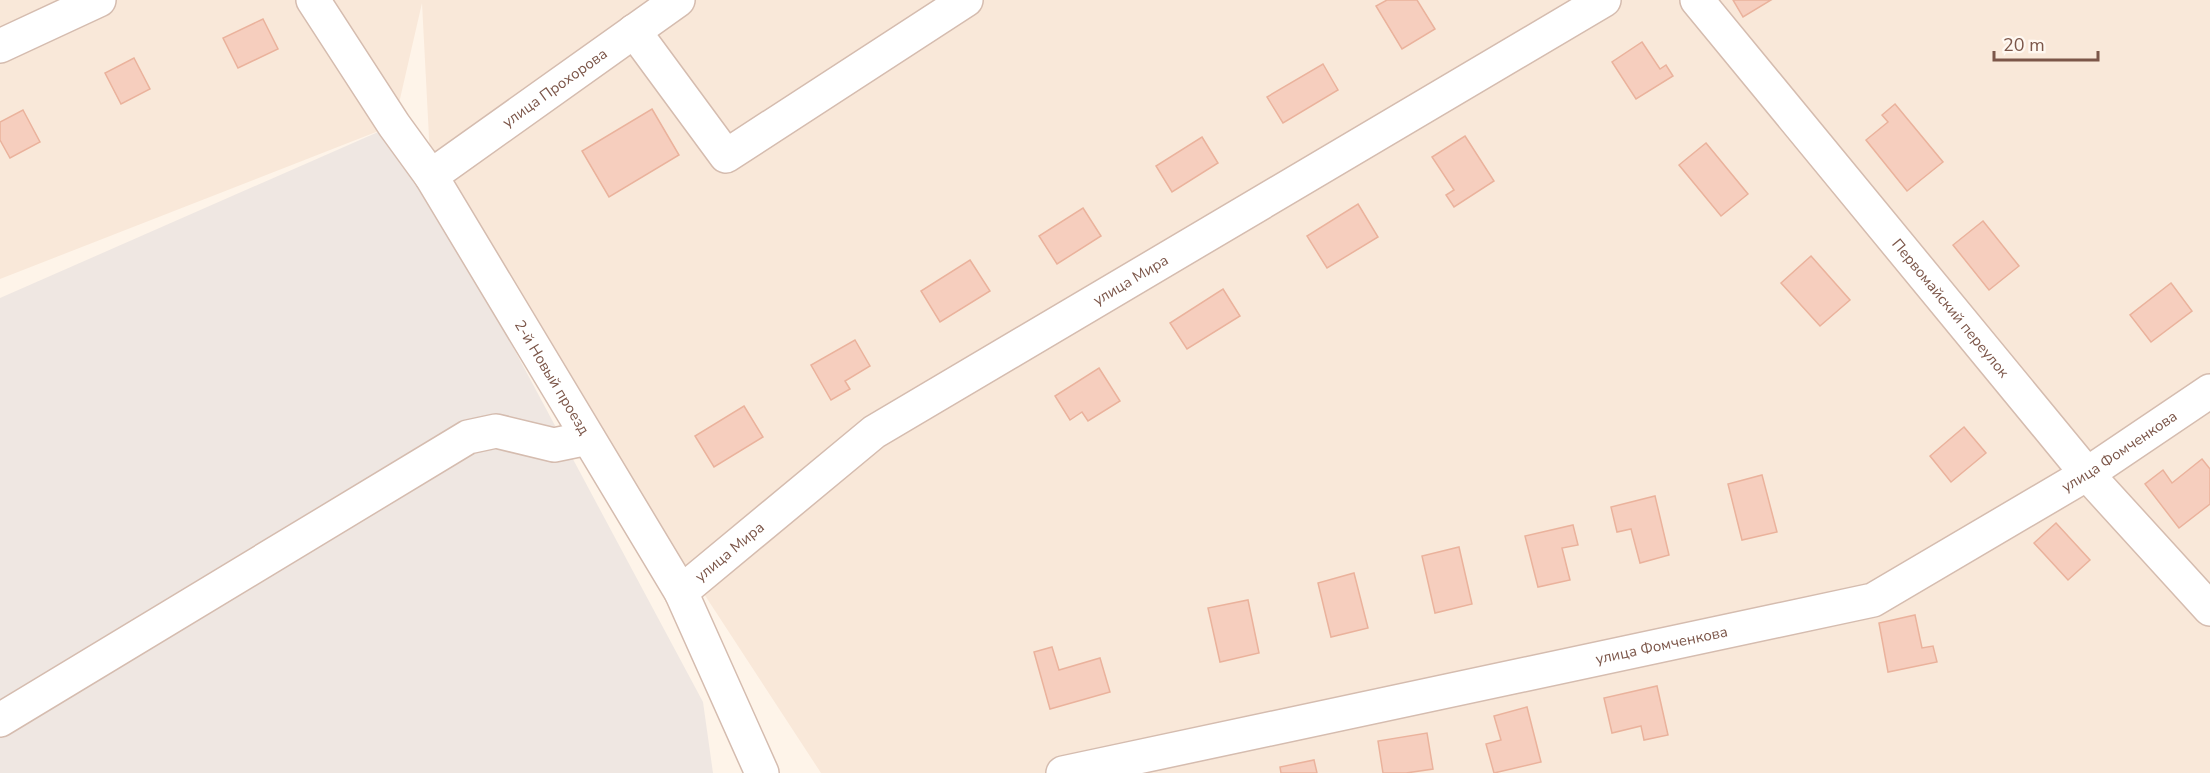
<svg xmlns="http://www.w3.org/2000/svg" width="2210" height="773" font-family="'Nunito Sans',sans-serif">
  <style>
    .residential { fill: #f9e8d9 }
    .industrial { fill: #efe7e2 }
    .building { fill: #f6cebe; stroke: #eab29c; stroke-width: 1.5 }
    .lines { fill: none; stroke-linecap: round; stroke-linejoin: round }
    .minor-casing { stroke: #d5bcaf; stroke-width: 36 }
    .minor { stroke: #fff; stroke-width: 33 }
    .labels { text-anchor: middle; stroke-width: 4.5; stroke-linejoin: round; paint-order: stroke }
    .street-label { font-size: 15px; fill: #7c5649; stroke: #fff8f1 }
  </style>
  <rect width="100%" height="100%" fill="#fef4e9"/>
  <polygon class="residential" points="0,0 2210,0 2210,773 821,773 431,176 422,3 394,125 0,279"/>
  <polygon class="industrial" points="394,125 703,702 713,773 0,773 0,298"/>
  <g class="building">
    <polygon points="1387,0 1417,0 1435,29 1402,49 1376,6"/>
    <polygon points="1733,0 1771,0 1743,17"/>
    <polygon points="263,19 278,49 238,68 223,38"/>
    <polygon points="1642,42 1660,69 1666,65 1673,76 1636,99 1612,62"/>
    <polygon points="134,58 150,89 121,104 105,73"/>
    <polygon points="1323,64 1338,90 1283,123 1267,97"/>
    <polygon points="1895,104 1943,162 1907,191 1866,140 1888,122 1882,115"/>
    <polygon points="652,109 679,155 609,197 582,151"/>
    <polygon points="23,110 40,142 10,158 0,140 0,122"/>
    <polygon points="1465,136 1494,181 1454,207 1446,195 1454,190 1432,157"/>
    <polygon points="1202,137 1218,163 1172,192 1156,166"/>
    <polygon points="1706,143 1748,194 1721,216 1679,165"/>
    <polygon points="1358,204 1378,237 1327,268 1307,236"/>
    <polygon points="1083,208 1101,236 1057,264 1039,236"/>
    <polygon points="1983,221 2019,266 1989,290 1953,245"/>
    <polygon points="1811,256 1850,300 1820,326 1781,283"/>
    <polygon points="970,260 990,291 940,322 921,291"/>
    <polygon points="2171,283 2192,311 2151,342 2130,315"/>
    <polygon points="1223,289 1240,316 1187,349 1170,323"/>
    <polygon points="855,340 870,366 845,381 850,389 831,400 811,365"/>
    <polygon points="1099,368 1120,401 1088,421 1082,412 1070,420 1055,396"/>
    <polygon points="744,406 763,437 714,467 695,436"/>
    <polygon points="1964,427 1986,453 1951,482 1930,456"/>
    <polygon points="2202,459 2210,469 2210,504 2179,528 2145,484 2163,470 2172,483"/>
    <polygon points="1762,475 1777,532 1742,540 1728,484"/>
    <polygon points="1655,496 1669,555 1640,563 1631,529 1617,532 1611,507"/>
    <polygon points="2056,523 2090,560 2068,580 2034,543"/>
    <polygon points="1573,525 1578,545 1562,548 1570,580 1538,587 1525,536"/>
    <polygon points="1459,547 1472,604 1435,613 1422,556"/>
    <polygon points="1354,573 1368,628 1331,637 1318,583"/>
    <polygon points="1248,600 1259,653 1220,662 1208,608"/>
    <polygon points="1915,615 1922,648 1933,646 1937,662 1888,672 1879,623"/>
    <polygon points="1052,647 1059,670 1100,658 1110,692 1050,709 1034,652"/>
    <polygon points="1657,686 1668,735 1644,740 1641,726 1612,733 1604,698"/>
    <polygon points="1527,707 1541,762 1494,773 1486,744 1501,740 1494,716"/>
    <polygon points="1427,733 1433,769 1406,773 1383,773 1378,741"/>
    <polygon points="1314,760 1317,773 1281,773 1280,767"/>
  </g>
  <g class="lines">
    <defs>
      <g id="minor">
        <path id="s1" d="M 313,0 L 394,125 L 431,176 L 681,592 L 762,773"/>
        <path id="s2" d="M 1697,0 L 2087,474 L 2210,609"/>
        <polyline points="634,31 726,156 966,0"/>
        <polyline points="0,46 99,0"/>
        <path id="s3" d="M 431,176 L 678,0"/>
        <path id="s4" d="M 681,592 L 874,432 L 1604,0"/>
        <polyline points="0,720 468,437 496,431 554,445 588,438"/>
        <path id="s5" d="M 1063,773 L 1873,600 L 2087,474 L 2210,391"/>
      </g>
    </defs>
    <use href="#minor" class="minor-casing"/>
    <use href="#minor" class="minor"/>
  </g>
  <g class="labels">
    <g class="street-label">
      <text dy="5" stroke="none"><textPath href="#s3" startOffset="152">улица Прохорова</textPath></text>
      <text dy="5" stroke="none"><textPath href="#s4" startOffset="549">улица Мира</textPath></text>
      <text dy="5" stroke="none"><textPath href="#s2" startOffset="399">Первомайский переулок</textPath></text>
      <text dy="5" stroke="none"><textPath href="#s1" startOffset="447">2-й Новый проезд</textPath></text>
      <text dy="5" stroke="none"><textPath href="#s5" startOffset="1116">улица Фомченкова</textPath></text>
      <text dy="5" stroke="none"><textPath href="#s4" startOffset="63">улица Мира</textPath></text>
      <text dy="5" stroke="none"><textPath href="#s5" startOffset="612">улица Фомченкова</textPath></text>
    </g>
  </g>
  <path d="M1994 51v9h104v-9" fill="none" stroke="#7c5649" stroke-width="3"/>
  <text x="2003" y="51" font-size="18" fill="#7c5649" stroke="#fff8f1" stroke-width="4.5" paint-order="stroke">20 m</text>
</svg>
